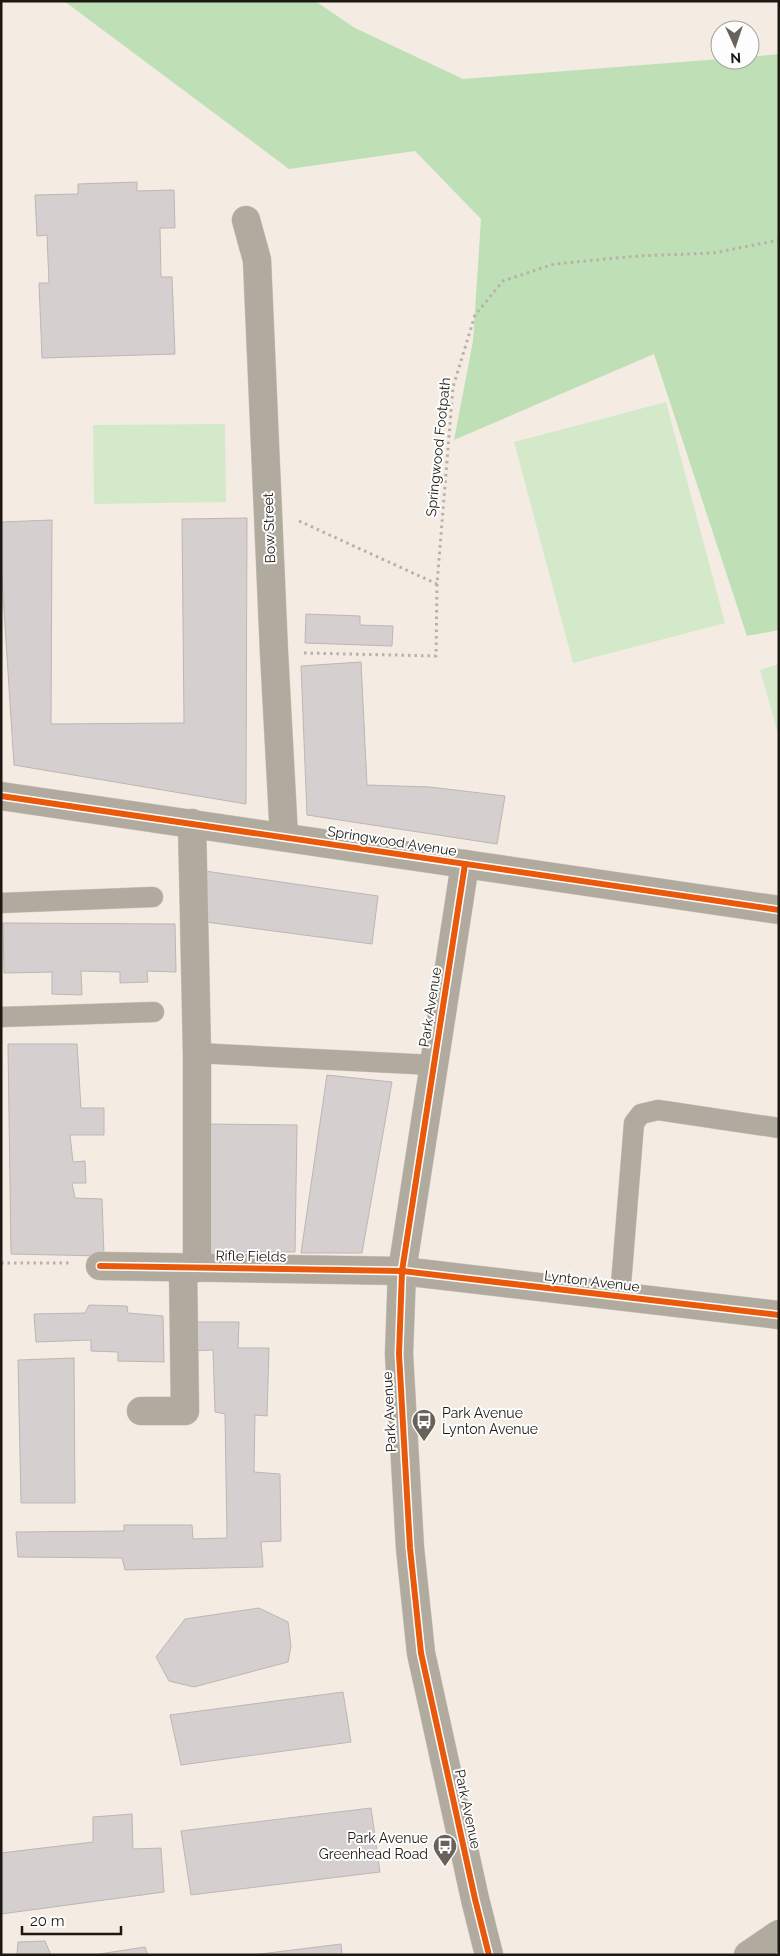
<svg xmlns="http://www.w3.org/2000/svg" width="780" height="1956" font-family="Raleway,sans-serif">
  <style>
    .green { fill: #d4e9ca }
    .forest { fill: #bfdfb6 }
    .building { fill: #d6cfcf; stroke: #bcb6b5 }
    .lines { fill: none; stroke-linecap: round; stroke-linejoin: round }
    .service-casing { stroke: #d0cac2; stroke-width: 21 }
    .minor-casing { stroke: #d0cac2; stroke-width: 29 }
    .path { stroke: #b8b1a9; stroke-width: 3; stroke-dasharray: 2.5 4; stroke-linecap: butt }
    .service { stroke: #b1aa9f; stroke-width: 20 }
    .minor { stroke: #b1aa9f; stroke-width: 28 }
    .cycleway-casing { stroke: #fdfdfd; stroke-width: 9 }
    .cycleway { stroke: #e8590c; stroke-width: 6 }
    .labels { text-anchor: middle; stroke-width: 4; stroke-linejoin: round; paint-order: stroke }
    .street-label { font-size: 14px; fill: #1d1811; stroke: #fdfdfd }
    .poi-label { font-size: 14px; fill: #1d1811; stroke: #fdfdfd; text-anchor: start }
  </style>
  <rect width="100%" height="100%" fill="#f4ece2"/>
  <g class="green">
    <polygon points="666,402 725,623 573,663 514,442"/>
    <polygon points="225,424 226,502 94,504 93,425"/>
    <polygon points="779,664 779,737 760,670"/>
  </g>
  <polygon class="forest" points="64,1 315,1 355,28 463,79 720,59 750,60 750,57 779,54 779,630 747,636 654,354 454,440 473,341 481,219 415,151 289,169"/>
  <g class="building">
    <polygon points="137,182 137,191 174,190 175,228 160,228 161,277 172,277 175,354 42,358 39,283 49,283 47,235 37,236 35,195 78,194 78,184"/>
    <polygon points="247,518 246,804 14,765 1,563 1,522 52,520 51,724 184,723 182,519"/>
    <polygon points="306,614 360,616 360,625 393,626 392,646 305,643"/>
    <polygon points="361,662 367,785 430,787 505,796 497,844 307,815 301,666"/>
    <polygon points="198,870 378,896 372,944 198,921"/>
    <polygon points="3,923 175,924 176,972 147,971 148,982 120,983 120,972 81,971 82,995 52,994 52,972 4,973"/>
    <polygon points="8,1044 77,1044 81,1108 104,1108 104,1135 70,1135 73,1162 85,1161 86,1183 72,1183 75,1198 102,1199 104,1256 11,1254"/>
    <polygon points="327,1075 392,1082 362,1253 301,1253"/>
    <polygon points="204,1124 297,1125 295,1252 204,1252"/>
    <polygon points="89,1305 127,1306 128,1313 163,1316 164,1362 118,1361 118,1352 91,1351 91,1340 36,1342 34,1314 85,1313"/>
    <polygon points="188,1322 239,1322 238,1348 269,1348 267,1416 255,1415 254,1472 280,1474 281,1541 261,1542 263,1567 125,1570 122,1558 18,1557 16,1532 124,1531 124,1525 192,1525 193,1539 227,1538 225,1414 215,1412 213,1350 188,1351"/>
    <polygon points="74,1358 75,1503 21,1503 18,1360"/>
    <polygon points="259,1608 288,1622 291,1646 288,1662 194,1687 169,1681 156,1657 185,1619"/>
    <polygon points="343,1692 351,1742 181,1765 170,1715"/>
    <polygon points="371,1808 380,1872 191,1895 181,1831"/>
    <polygon points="132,1814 133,1849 161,1848 164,1892 1,1914 1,1853 93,1842 93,1817"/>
    <polygon points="45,1941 51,1955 17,1955 18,1942"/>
    <polygon points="341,1944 342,1955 252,1955"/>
    <polygon points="145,1947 148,1955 93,1955"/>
  </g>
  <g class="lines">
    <defs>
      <g id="service">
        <polyline points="1,903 153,897"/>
        <polyline points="1,1017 154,1012"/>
        <polyline points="197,1053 433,1065"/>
        <polyline points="620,1297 634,1123 641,1114 658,1110 779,1128"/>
      </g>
      <g id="minor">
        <polyline points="246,220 257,260 274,652 284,837"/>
        <polyline points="1,796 779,910"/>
        <polyline points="192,823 197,1053 197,1268"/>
        <polyline points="465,864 402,1271 399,1354 410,1548 421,1653 475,1899 489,1955"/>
        <polyline points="100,1266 402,1271 779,1315"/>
        <polyline points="141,1411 185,1411 183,1268"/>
        <polyline points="748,1955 779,1934"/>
      </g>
    </defs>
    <use href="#service" class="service-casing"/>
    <use href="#minor" class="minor-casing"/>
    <g class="path">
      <polyline points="299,521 437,584"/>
      <polyline points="304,653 436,656 437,584 453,387 475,315 503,281 554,264 638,256 713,253 779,240"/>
      <polyline points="1,1263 70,1263"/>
    </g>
    <use href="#service" class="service"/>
    <use href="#minor" class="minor"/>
    <defs>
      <g id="cycleway">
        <polyline points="1,796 779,910"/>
        <polyline points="465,864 402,1271 399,1354 410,1548 421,1653 475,1899 489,1955"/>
        <polyline points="100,1266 402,1271 779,1315"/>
      </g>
    </defs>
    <use href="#cycleway" class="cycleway-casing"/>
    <use href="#cycleway" class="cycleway"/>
  </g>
  <defs>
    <symbol id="bus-pin" viewBox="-11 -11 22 30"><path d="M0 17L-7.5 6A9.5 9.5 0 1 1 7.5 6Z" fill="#68625a" stroke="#fdfdfd"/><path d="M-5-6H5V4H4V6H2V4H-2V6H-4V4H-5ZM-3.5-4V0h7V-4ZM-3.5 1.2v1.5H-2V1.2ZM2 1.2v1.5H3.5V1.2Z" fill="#fff"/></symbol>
  </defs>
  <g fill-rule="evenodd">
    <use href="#bus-pin" x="410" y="1407" width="28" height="38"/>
    <use href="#bus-pin" x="431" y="1832" width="28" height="38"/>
  </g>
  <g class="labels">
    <g class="street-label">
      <text transform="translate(438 447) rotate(-84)" y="5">Springwood Footpath</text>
      <text transform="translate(269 528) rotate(-92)" y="5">Bow Street</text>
      <text transform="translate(392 841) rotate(9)" y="5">Springwood Avenue</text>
      <text transform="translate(430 1007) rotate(-81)" y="5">Park Avenue</text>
      <text transform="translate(251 1256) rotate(1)" y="5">Rifle Fields</text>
      <text transform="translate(592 1281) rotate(7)" y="5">Lynton Avenue</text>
      <text transform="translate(389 1412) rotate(-93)" y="5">Park Avenue</text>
      <text transform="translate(468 1809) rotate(78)" y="5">Park Avenue</text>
    </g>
    <g class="poi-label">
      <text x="442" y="1418">Park Avenue<tspan x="442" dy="16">Lynton Avenue</tspan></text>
      <text x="428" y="1843" text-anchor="end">Park Avenue<tspan x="428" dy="16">Greenhead Road</tspan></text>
    </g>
  </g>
  <rect width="780" height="1956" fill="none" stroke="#1d1811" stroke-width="5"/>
  <g transform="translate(735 45) rotate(177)"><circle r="24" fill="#fdfdfd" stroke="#a3a19f"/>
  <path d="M0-4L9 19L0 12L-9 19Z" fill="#68625a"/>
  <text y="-8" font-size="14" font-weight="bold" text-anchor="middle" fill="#1d1811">N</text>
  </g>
  <path d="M22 1926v8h99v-8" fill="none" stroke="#1d1811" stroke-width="2.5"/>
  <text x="30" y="1926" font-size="15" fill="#1d1811" stroke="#fdfdfd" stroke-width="4" paint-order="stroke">20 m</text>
</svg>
